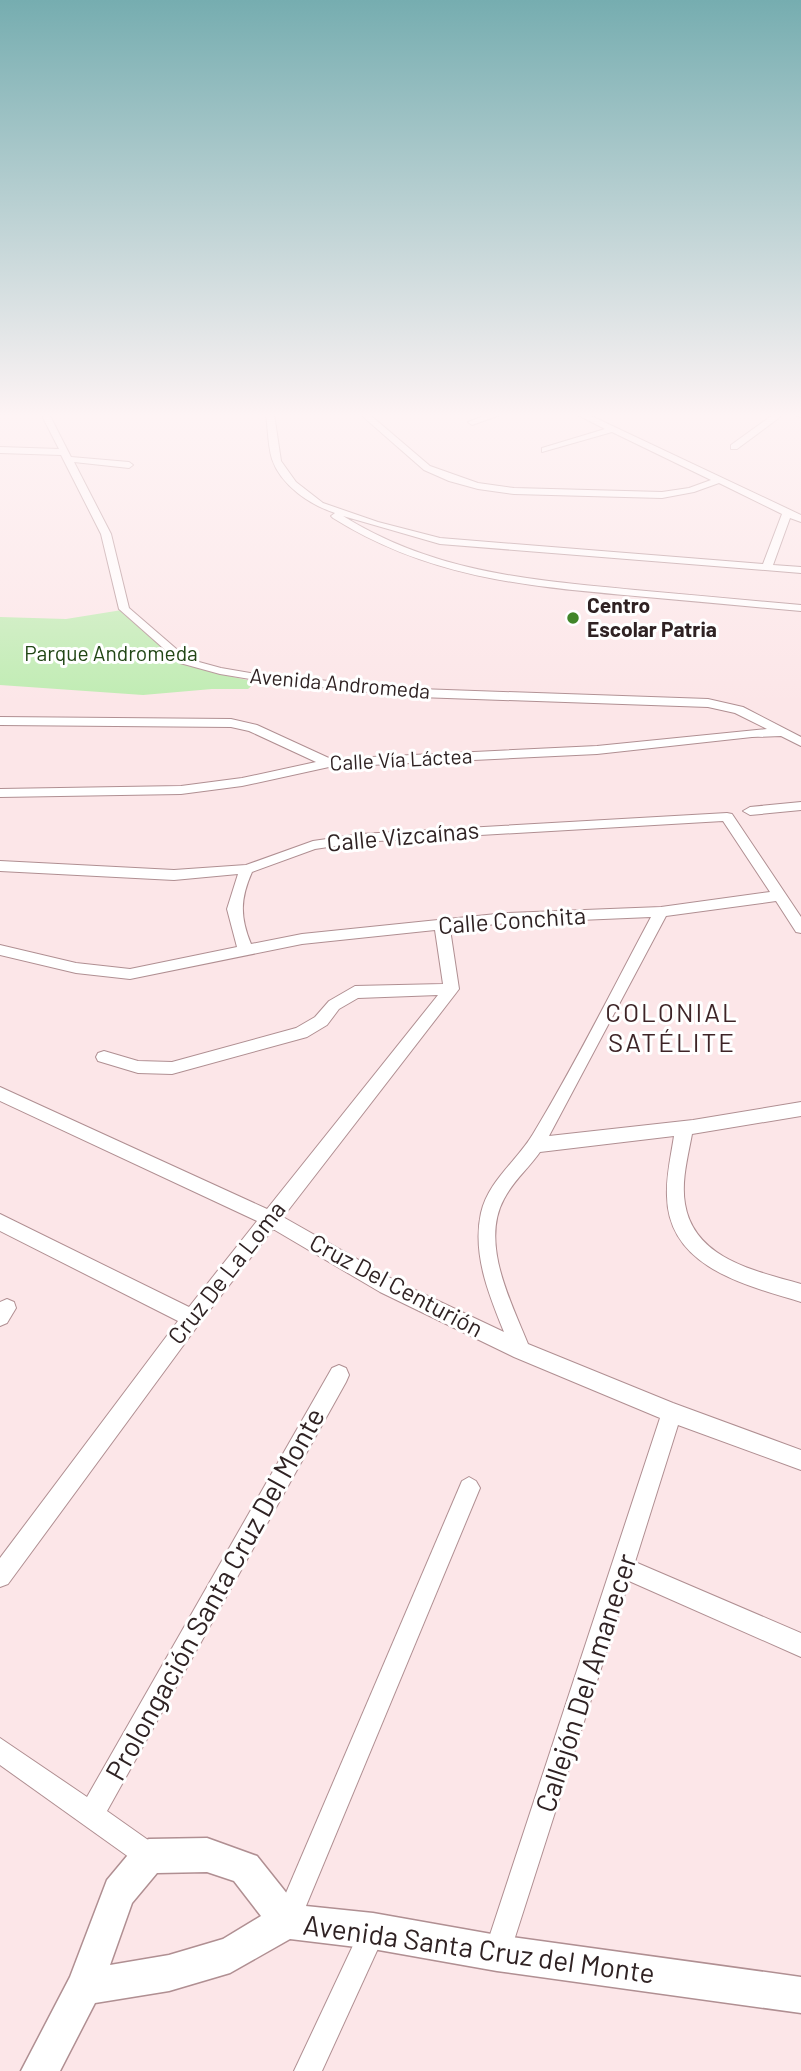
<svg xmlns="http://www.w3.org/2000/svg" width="801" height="2071" font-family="Barlow,sans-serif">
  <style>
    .green { fill: #bfecb2 }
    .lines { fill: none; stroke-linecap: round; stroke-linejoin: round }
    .minor-casing { stroke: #b08f92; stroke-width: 2 }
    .tertiary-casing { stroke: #b08f92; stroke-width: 3 }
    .minor { fill: #fff; fill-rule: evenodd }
    .tertiary { fill: #fff; fill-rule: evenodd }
    .poi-dot { fill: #418529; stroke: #fff; stroke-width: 2.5 }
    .labels { text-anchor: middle; stroke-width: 6; stroke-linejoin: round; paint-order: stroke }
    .far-poi-label { font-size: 21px; font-weight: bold; fill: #2f2223; stroke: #fff; text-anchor: start }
    .far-park-label { font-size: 21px; fill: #214615; stroke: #fff }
    .far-street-label { font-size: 21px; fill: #2f2223; stroke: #fff }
    .street-label { font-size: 24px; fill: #2f2223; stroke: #fff }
    .neighbourhood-label { font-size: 26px; letter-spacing: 2px; fill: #3e2427; stroke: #fff }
    .near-street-label { font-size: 28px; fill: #2f2223; stroke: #fff }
  </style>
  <rect width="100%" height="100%" fill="#fce6e8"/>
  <polygon class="green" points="122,610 179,662 211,672 256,682 248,689 212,689 143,695 0,685 0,617 66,619"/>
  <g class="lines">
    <defs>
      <g id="minor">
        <polygon points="41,414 49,414 71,457 129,462 133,465 129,468 74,462 111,534 129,608 188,659 221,668 262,675 419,689 708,699 743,707 801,737 801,746 781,736 752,737 597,754 329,767 242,786 181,794 0,797 0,789 181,786 242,778 316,762 249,731 231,727 0,725 0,717 231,719 257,725 331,759 597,746 767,729 735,713 708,707 419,697 262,681 220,674 180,663 119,609 101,534 61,455 0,453 0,447 59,449"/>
        <path d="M 266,414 L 274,414 L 281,461 L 296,482 L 323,503 L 378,522 L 440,538 L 763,564 L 782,514 L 719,483 L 694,492 L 662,498 L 514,494 L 478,489 L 449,481 L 424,470 L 360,414 L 369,414 L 430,466 L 478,483 L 514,488 L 662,492 L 689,488 L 711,480 L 612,432 L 542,452 L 542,448 L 605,429 L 576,414 L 587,414 L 801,515 L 801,522 L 790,518 L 773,565 L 801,567 L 801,573 L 440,544 L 343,516 C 435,573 531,580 635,590 C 691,595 746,600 801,605 L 801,611 C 746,606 691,601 635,596 C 525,586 429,578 333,518 L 331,516 L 335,513 C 311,505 281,486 272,459 C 268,446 268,429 266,414 Z"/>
        <polygon points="489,414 503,414 472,425 468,422"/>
        <polygon points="774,414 784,414 737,449 731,449 731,445"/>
        <polygon points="796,414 801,414 801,417 797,416"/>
        <polygon points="801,802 801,810 750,815 743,811 750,807"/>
        <path d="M 727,813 L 732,814 L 801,917 L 801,933 L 796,932 L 776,901 L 666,916 L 549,1136 L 693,1120 L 801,1102 L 801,1116 L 692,1134 C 688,1156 681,1181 685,1204 C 694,1259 756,1271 801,1284 L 801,1302 C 745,1285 668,1267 667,1196 C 666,1176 671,1156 674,1136 L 540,1152 C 529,1168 513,1181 504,1199 C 480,1243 511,1302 528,1344 L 673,1403 L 801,1450 L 801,1470 L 678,1425 L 635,1562 L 801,1633 L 801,1657 L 629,1581 L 510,1953 L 506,1962 L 497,1966 L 488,1962 L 484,1953 L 660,1418 L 514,1357 L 380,1292 L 273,1229 L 199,1324 L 8,1584 L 0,1587 L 0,1558 L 178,1321 L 0,1231 L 0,1214 L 189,1307 L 257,1221 L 0,1101 L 0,1087 L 267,1209 L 438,995 L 358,998 L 339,1009 L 327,1025 L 307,1037 L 172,1074 L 138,1073 L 98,1061 L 96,1057 L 98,1053 L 104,1051 L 138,1061 L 172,1062 L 296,1028 L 315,1017 L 329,1001 L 355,986 L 443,984 L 435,930 L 302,944 L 130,979 L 76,973 L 0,955 L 0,945 L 76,963 L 130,969 L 237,947 L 227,909 L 238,874 L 174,880 L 0,871 L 0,861 L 174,870 L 246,865 L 313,841 L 361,834 ZM 723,821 L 770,892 L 661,907 L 506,913 L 302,934 L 251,944 C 240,917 240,899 252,872 L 315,849 L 361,842 ZM 651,917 C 612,990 576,1063 533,1134 C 517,1161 488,1181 481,1213 C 472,1254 489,1295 504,1332 L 394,1280 L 283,1217 L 456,993 L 459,989 L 450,929 L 506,923 Z"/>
        <polygon points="7,1299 14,1302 16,1308 7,1323 0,1326 0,1302"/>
        <polygon points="339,1365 346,1368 349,1375 346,1382 107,1811 158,1847 162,1856 158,1865 149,1869 140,1865 0,1765 0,1738 87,1797 332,1368"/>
        <polygon points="469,1477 476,1481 480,1488 296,1930 287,1934 278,1930 274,1921 462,1481"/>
        <polygon points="373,1918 382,1922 386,1931 322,2071 294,2071 364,1922"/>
      </g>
      <path id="tertiary" d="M 207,1838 L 257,1856 L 296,1905 L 373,1913 L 497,1935 L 801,1977 L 801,2013 L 497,1971 L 373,1949 L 290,1939 L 230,1973 L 169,1991 L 95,2003 L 60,2071 L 21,2071 L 70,1977 L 107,1880 L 137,1844 L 149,1839 ZM 207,1872 L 234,1881 L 261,1916 L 223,1939 L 169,1955 L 110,1965 L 132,1903 L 157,1873 Z"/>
    </defs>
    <use href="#minor" class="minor-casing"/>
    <use href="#tertiary" class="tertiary-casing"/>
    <use href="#minor" class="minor"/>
    <use href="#tertiary" class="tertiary"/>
  </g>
  <linearGradient id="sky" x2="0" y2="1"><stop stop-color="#76adb0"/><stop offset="0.59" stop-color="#fef4f5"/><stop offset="1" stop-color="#fef4f5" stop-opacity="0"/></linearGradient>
  <rect width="801" height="704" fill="url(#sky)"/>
  <circle class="poi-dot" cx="573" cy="618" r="7"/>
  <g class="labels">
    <g class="far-poi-label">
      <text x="587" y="613">Centro<tspan x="587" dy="24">Escolar Patria</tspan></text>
    </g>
    <g class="far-park-label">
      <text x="111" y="661">Parque Andromeda</text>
    </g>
    <g class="far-street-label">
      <text transform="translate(340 684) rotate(5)" y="7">Avenida Andromeda</text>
      <text transform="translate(401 760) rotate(-3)" y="7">Calle Vía Láctea</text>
    </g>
    <g class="street-label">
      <text transform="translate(403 837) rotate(-5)" y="8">Calle Vizcaínas</text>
      <text transform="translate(512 921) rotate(-4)" y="8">Calle Conchita</text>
      <text transform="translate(227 1273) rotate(-52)" y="8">Cruz De La Loma</text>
      <text transform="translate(396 1286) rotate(28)" y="8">Cruz Del Centurión</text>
    </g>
    <g class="neighbourhood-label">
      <text x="672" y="1022">COLONIAL<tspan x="672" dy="30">SATÉLITE</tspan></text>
    </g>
    <g class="near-street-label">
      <text transform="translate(215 1594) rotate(-61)" y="10">Prolongación Santa Cruz Del Monte</text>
      <text transform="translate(586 1683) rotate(-72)" y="10">Callejón Del Amanecer</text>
      <text transform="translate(479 1949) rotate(8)" y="10">Avenida Santa Cruz del Monte</text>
    </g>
  </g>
</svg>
